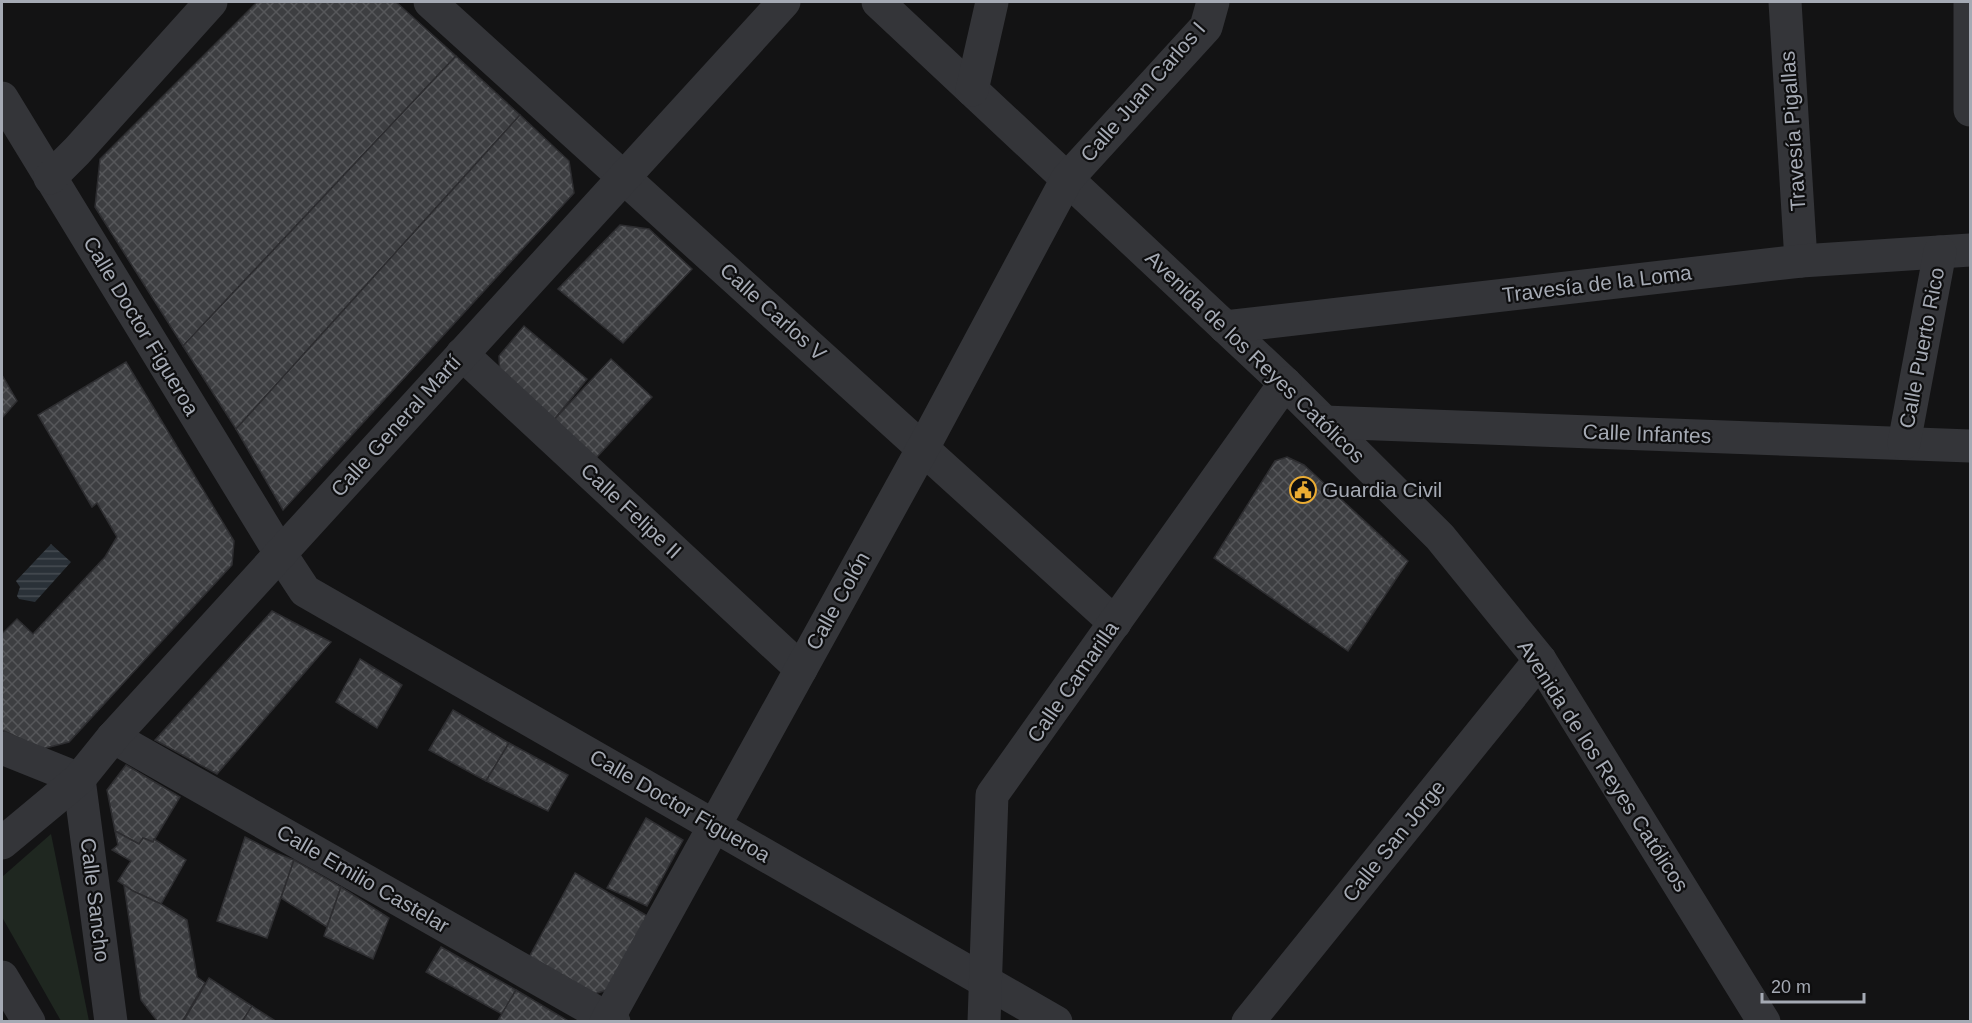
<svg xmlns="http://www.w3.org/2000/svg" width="1972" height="1023" font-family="Arial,sans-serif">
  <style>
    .park { fill: #1f2720 }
    .water { fill: url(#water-rules) }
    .building { fill: url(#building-cross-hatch); stroke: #2d2d30; stroke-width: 1.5 }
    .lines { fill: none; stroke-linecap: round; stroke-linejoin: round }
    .minor { stroke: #343539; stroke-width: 33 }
    .labels { text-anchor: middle; stroke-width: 4.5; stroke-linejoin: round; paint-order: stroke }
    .street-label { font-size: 21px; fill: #a5aab4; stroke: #0e0e0f }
    .poi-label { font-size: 21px; fill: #a5aab4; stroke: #0e0e0f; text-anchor: start }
  </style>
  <defs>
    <pattern id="water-rules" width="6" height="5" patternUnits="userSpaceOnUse" patternTransform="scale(1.5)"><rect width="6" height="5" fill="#2a3138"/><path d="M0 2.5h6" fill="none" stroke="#464c52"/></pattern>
    <pattern id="building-cross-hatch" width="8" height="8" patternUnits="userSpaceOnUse" patternTransform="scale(1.5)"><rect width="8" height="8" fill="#3d3e41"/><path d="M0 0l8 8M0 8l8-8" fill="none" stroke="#56575a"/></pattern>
  </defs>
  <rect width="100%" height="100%" fill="#131314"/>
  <polygon class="park" points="51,834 89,1021 61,1021 2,917 2,877"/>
  <polygon class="water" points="51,544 71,562 35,602 19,599 17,596 20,587 16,581"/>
  <g class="building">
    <polygon points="257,2 396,2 456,56 183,346 95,207 100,159"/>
    <polygon points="456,56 520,115 236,429 183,346"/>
    <polygon points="520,115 569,161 574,193 283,510 236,429"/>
    <polygon points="620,225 649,229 692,269 623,343 558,289"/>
    <polygon points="524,326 587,379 552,422 500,378 499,356"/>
    <polygon points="611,359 652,397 596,458 552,422"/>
    <polygon points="126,362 234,541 232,565 69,742 42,749 2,730 2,634 17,619 33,634 105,557 117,537 97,503 92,507 38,415"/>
    <polygon points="2,375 17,401 2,418"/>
    <polygon points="1287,457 1304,465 1408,561 1348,651 1214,558 1275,461"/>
    <polygon points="272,611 331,642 217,774 155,740"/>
    <polygon points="360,659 402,685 377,728 336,702"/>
    <polygon points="453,710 509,743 486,781 429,750"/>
    <polygon points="509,743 568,775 548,811 486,781"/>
    <polygon points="126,765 180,797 153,842 143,838 139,844 115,831 107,790"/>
    <polygon points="646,818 683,840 647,906 607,888"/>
    <polygon points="115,831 139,844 143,838 153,842 154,839 186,860 161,904 133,891 118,881 131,861 112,850 118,845"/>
    <polygon points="245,837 276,853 294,860 267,938 217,921"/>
    <polygon points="294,860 341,887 327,927 281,898"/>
    <polygon points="575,873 649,917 607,990 584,997 527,961"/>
    <polygon points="124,885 133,891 161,904 187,920 197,977 205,983 182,1022 158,1022 141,1000"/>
    <polygon points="341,887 389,918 373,959 324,936"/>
    <polygon points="441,947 516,990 502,1014 426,972"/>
    <polygon points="209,978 252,1006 242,1022 183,1022"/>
    <polygon points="516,990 570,1022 497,1022"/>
    <polygon points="252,1006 277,1022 242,1022"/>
  </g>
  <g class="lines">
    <g class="minor">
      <polyline points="430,2 1115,623"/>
      <polyline points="878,2 1285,383 1440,537 1540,660 1764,1022"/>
      <polyline points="1785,2 1801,261"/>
      <polyline points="1970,2 1970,110"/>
      <polyline points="972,90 992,2"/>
      <polyline points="2,98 280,553 305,591 1056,1022"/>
      <polyline points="50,178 77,151 211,2"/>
      <polyline points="1225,327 1801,261 1970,250"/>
      <polyline points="462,354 801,669"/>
      <polyline points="1324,422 1970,446"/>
      <polyline points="1904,443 1940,252"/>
      <polyline points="113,737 614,1022"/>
      <polyline points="2,748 79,779"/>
      <polyline points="79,779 111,1022"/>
      <polyline points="2,843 79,779 113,737 784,2"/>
      <polyline points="2,977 29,1022"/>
      <polyline points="606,1022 923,448 1067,179 1206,27 1213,2"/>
      <polyline points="984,1022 992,795 1285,383"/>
      <polyline points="1248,1022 1540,660"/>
    </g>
  </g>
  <defs>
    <symbol id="civic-ring" viewBox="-11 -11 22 22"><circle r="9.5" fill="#0e0e0f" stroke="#ecad33" stroke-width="1.5"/><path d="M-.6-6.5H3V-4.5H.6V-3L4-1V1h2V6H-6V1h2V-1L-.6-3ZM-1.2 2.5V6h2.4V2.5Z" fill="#ecad33"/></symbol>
  </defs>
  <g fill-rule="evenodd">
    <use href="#civic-ring" x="1288" y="475" width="30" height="30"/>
  </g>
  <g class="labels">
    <g class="street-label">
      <text transform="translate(1143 92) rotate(-49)" y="7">Calle Juan Carlos I</text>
      <text transform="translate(1793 131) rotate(-94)" y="7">Travesía Pigallas</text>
      <text transform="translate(1597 284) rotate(-7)" y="7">Travesía de la Loma</text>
      <text transform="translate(773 312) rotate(42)" y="7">Calle Carlos V</text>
      <text transform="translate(141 326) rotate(59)" y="7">Calle Doctor Figueroa</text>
      <text transform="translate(1922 348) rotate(-79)" y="7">Calle Puerto Rico</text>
      <text transform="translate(1255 357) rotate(44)" y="7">Avenida de los Reyes Católicos</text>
      <text transform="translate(396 426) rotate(-48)" y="7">Calle General Martí</text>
      <text transform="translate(1647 434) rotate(2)" y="7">Calle Infantes</text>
      <text transform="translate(631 511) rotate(43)" y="7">Calle Felipe II</text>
      <text transform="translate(838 601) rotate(-61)" y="7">Calle Colón</text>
      <text transform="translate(1073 682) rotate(-55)" y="7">Calle Camarilla</text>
      <text transform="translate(1603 766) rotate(57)" y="7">Avenida de los Reyes Católicos</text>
      <text transform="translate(680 806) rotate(30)" y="7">Calle Doctor Figueroa</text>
      <text transform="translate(1394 841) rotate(-51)" y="7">Calle San Jorge</text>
      <text transform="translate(363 879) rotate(30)" y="7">Calle Emilio Castelar</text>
      <text transform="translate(95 900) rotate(83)" y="7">Calle Sancho</text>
    </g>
    <g class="poi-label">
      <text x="1322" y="497">Guardia Civil</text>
    </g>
  </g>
  <rect width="1972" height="1023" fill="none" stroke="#a5aab4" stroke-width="6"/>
  <path d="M1762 993v9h102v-9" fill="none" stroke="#a5aab4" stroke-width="3"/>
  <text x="1771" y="993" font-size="18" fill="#a5aab4" stroke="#0e0e0f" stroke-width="4.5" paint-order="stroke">20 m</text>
</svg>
